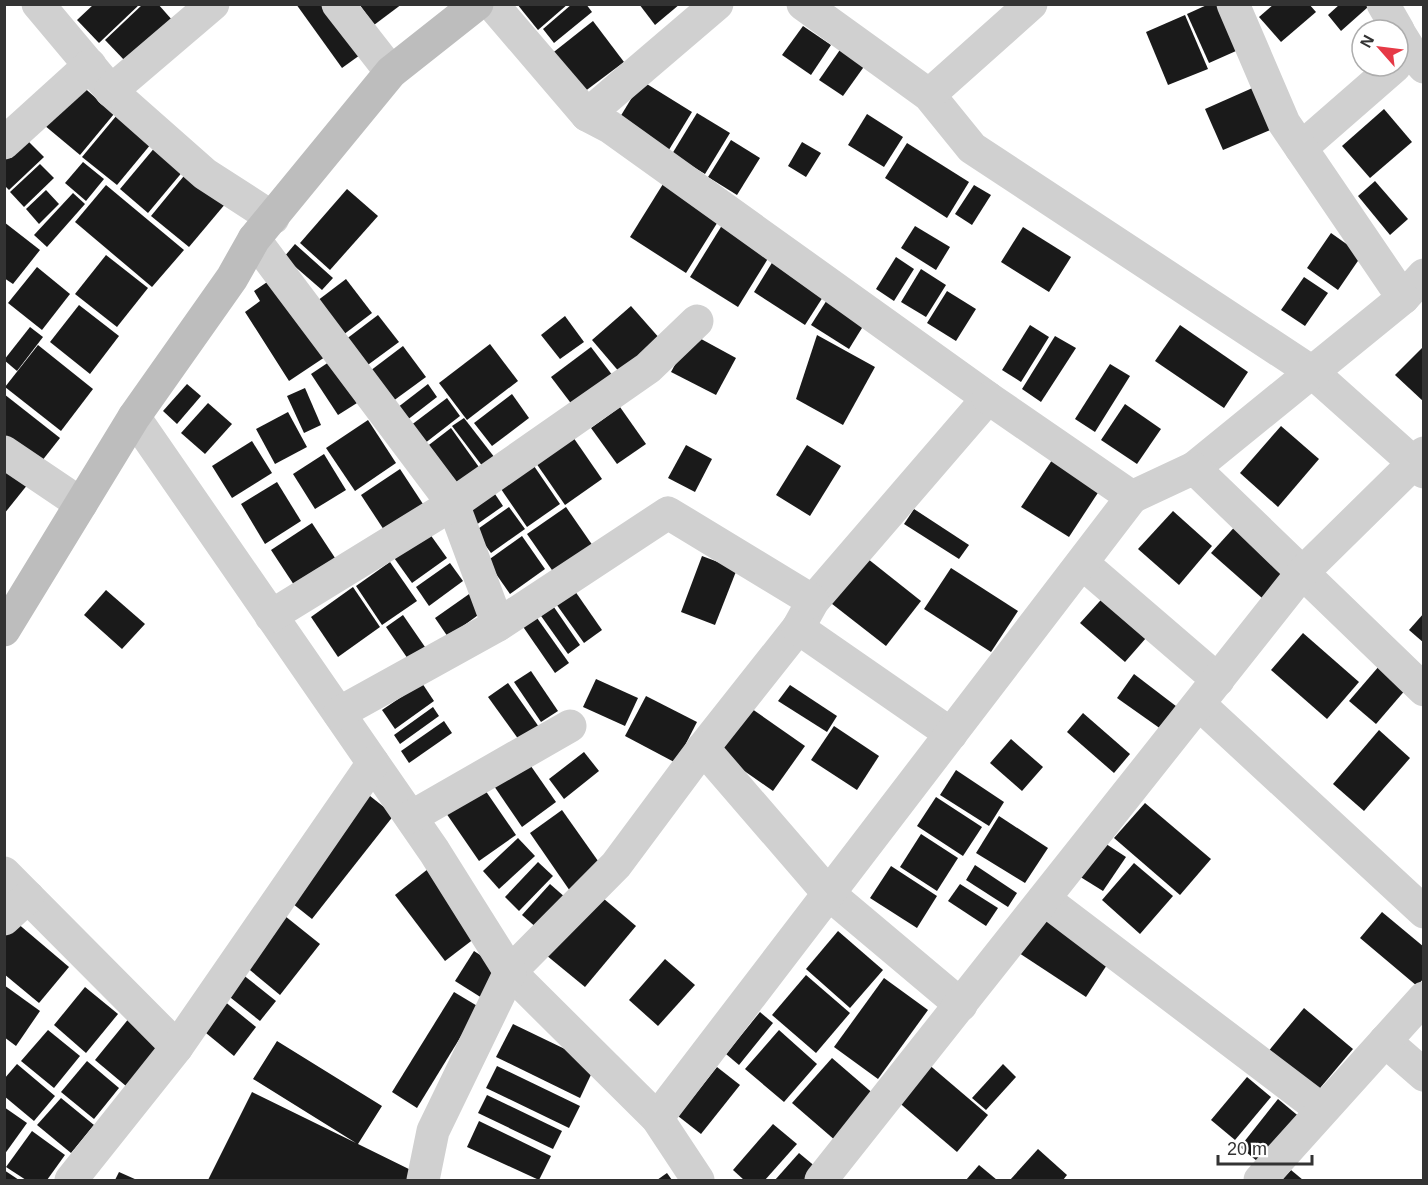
<svg xmlns="http://www.w3.org/2000/svg" width="1428" height="1185" font-family="Helvetica,sans-serif">
  <style>
    .building { fill: #1a1a1a }
    .lines { fill: none; stroke-linecap: round; stroke-linejoin: round }
    .minor { stroke: #d0d0d0; stroke-width: 33 }
    .secondary { stroke: #bdbdbd; stroke-width: 33 }
  </style>
  <rect width="100%" height="100%" fill="#fff"/>
  <g class="building">
    <polygon points="94,4 140,4 99,43 77,20"/>
    <polygon points="143,4 158,4 173,21 127,63 105,40"/>
    <polygon points="296,4 324,4 360,55 342,68"/>
    <polygon points="359,4 402,4 374,25"/>
    <polygon points="517,4 568,4 538,30"/>
    <polygon points="572,4 586,4 592,12 554,43 543,29"/>
    <polygon points="639,4 680,4 655,25"/>
    <polygon points="1209,4 1227,4 1245,47 1209,63 1187,14"/>
    <polygon points="1274,4 1309,4 1316,12 1281,42 1259,17"/>
    <polygon points="1340,4 1366,4 1368,7 1341,31 1328,15"/>
    <polygon points="1185,15 1208,69 1168,85 1146,32"/>
    <polygon points="593,21 624,62 580,95 550,55"/>
    <polygon points="803,26 831,45 811,75 782,55"/>
    <polygon points="844,44 868,61 843,96 819,80"/>
    <polygon points="642,81 692,112 667,153 617,122"/>
    <polygon points="80,84 114,114 80,155 44,125"/>
    <polygon points="1257,86 1275,128 1223,150 1205,109"/>
    <polygon points="1384,109 1412,142 1370,178 1342,146"/>
    <polygon points="697,113 730,133 705,174 672,154"/>
    <polygon points="867,114 903,137 884,167 848,145"/>
    <polygon points="117,115 151,144 117,185 82,157"/>
    <polygon points="21,134 44,157 9,190 4,185 4,150"/>
    <polygon points="731,140 760,158 737,195 708,177"/>
    <polygon points="802,142 821,153 806,177 788,166"/>
    <polygon points="907,143 969,182 947,218 885,178"/>
    <polygon points="156,146 184,170 148,213 120,189"/>
    <polygon points="83,162 104,179 86,201 65,183"/>
    <polygon points="40,164 54,178 24,207 10,192"/>
    <polygon points="188,171 226,203 189,247 151,216"/>
    <polygon points="1375,181 1408,219 1390,235 1358,196"/>
    <polygon points="663,184 719,220 686,273 630,237"/>
    <polygon points="106,185 184,250 152,287 75,222"/>
    <polygon points="974,185 991,195 972,225 955,214"/>
    <polygon points="347,189 378,216 330,270 300,243"/>
    <polygon points="46,190 59,204 39,224 26,209"/>
    <polygon points="73,193 85,204 47,247 34,235"/>
    <polygon points="4,222 40,250 13,284 4,278"/>
    <polygon points="724,222 772,252 738,307 690,277"/>
    <polygon points="915,226 950,247 936,270 901,248"/>
    <polygon points="1023,227 1071,257 1049,292 1001,262"/>
    <polygon points="1331,233 1362,255 1338,290 1307,268"/>
    <polygon points="295,244 333,278 322,290 284,257"/>
    <polygon points="778,253 830,286 805,325 754,292"/>
    <polygon points="106,255 148,288 117,327 75,294"/>
    <polygon points="896,257 914,269 894,301 876,289"/>
    <polygon points="37,267 70,294 42,330 8,303"/>
    <polygon points="921,269 946,285 926,317 901,302"/>
    <polygon points="1304,277 1328,293 1305,326 1281,310"/>
    <polygon points="273,278 325,357 289,381 245,312 260,301 254,291"/>
    <polygon points="346,279 372,313 343,335 317,301"/>
    <polygon points="947,291 976,309 956,341 927,323"/>
    <polygon points="832,292 870,315 849,349 811,325"/>
    <polygon points="79,305 119,336 90,374 50,342"/>
    <polygon points="631,306 661,340 621,374 592,340"/>
    <polygon points="378,315 399,342 365,367 345,340"/>
    <polygon points="565,316 584,342 560,359 541,335"/>
    <polygon points="1030,325 1049,337 1021,382 1002,370"/>
    <polygon points="1180,325 1248,372 1224,408 1155,361"/>
    <polygon points="30,327 43,337 17,371 4,360"/>
    <polygon points="692,334 736,358 716,395 671,372"/>
    <polygon points="817,335 875,367 843,425 796,399"/>
    <polygon points="1055,336 1076,348 1041,402 1022,389"/>
    <polygon points="490,344 518,381 467,420 439,383"/>
    <polygon points="38,345 93,389 61,431 5,387"/>
    <polygon points="403,346 426,377 389,404 366,374"/>
    <polygon points="1424,346 1424,402 1395,375"/>
    <polygon points="591,347 616,380 576,410 551,377"/>
    <polygon points="329,362 357,403 338,415 311,374"/>
    <polygon points="1110,364 1130,376 1095,432 1075,419"/>
    <polygon points="187,384 201,396 177,424 163,411"/>
    <polygon points="428,384 437,397 402,424 393,411"/>
    <polygon points="305,388 321,425 304,433 287,396"/>
    <polygon points="4,394 60,438 34,471 4,447"/>
    <polygon points="512,394 529,418 492,446 474,423"/>
    <polygon points="447,398 460,416 420,447 406,429"/>
    <polygon points="208,403 232,424 205,454 181,433"/>
    <polygon points="1125,404 1161,429 1137,464 1101,440"/>
    <polygon points="620,407 646,444 617,464 591,428"/>
    <polygon points="288,412 307,447 275,464 256,429"/>
    <polygon points="464,418 495,458 483,467 452,426"/>
    <polygon points="368,420 396,463 355,491 326,448"/>
    <polygon points="1281,426 1319,459 1278,507 1240,473"/>
    <polygon points="451,428 481,470 451,492 421,451"/>
    <polygon points="573,437 602,479 565,505 536,463"/>
    <polygon points="252,441 272,473 232,498 212,466"/>
    <polygon points="686,445 712,459 695,492 668,478"/>
    <polygon points="807,445 841,466 810,516 776,495"/>
    <polygon points="1058,451 1105,482 1069,537 1021,507"/>
    <polygon points="324,454 346,490 315,509 293,474"/>
    <polygon points="4,466 28,484 4,514"/>
    <polygon points="534,466 560,504 527,527 501,489"/>
    <polygon points="400,469 423,504 384,530 361,495"/>
    <polygon points="277,482 301,521 265,544 241,504"/>
    <polygon points="493,491 503,506 476,525 465,511"/>
    <polygon points="509,507 525,529 491,553 475,531"/>
    <polygon points="566,507 593,546 554,573 527,534"/>
    <polygon points="914,509 969,545 959,559 904,524"/>
    <polygon points="1173,511 1212,546 1179,585 1138,549"/>
    <polygon points="1239,522 1289,567 1262,598 1211,553"/>
    <polygon points="312,523 339,564 298,591 271,550"/>
    <polygon points="427,530 447,558 412,583 392,555"/>
    <polygon points="522,536 545,569 510,594 487,561"/>
    <polygon points="863,555 921,601 886,646 827,600"/>
    <polygon points="702,556 737,569 715,625 681,612"/>
    <polygon points="390,562 417,601 382,625 356,586"/>
    <polygon points="450,563 463,581 429,606 416,587"/>
    <polygon points="951,568 1018,611 991,652 924,609"/>
    <polygon points="568,581 602,630 584,643 549,594"/>
    <polygon points="353,587 380,627 338,657 311,617"/>
    <polygon points="106,590 145,624 122,649 84,615"/>
    <polygon points="1109,591 1153,630 1125,662 1080,623"/>
    <polygon points="472,592 485,610 448,637 435,618"/>
    <polygon points="547,597 580,645 568,654 534,606"/>
    <polygon points="530,608 569,663 555,673 517,618"/>
    <polygon points="1424,613 1424,643 1409,630"/>
    <polygon points="403,615 425,647 408,659 386,627"/>
    <polygon points="1303,633 1359,682 1327,719 1271,670"/>
    <polygon points="1386,658 1413,681 1376,724 1349,701"/>
    <polygon points="531,671 558,711 541,722 514,682"/>
    <polygon points="1134,674 1185,713 1168,734 1117,698"/>
    <polygon points="596,679 638,698 625,726 583,707"/>
    <polygon points="422,683 434,701 395,729 382,710"/>
    <polygon points="508,683 539,727 519,740 488,697"/>
    <polygon points="790,685 837,716 827,732 778,701"/>
    <polygon points="646,696 697,722 676,763 625,736"/>
    <polygon points="742,702 805,746 773,791 710,747"/>
    <polygon points="433,707 439,716 400,744 394,735"/>
    <polygon points="1083,713 1130,754 1114,773 1067,732"/>
    <polygon points="444,721 452,733 409,763 401,751"/>
    <polygon points="834,726 879,756 857,790 811,760"/>
    <polygon points="1379,730 1410,758 1364,811 1333,784"/>
    <polygon points="1011,739 1043,767 1022,791 990,763"/>
    <polygon points="584,752 599,771 564,799 549,779"/>
    <polygon points="526,759 556,802 522,827 492,783"/>
    <polygon points="956,770 1004,802 989,826 940,795"/>
    <polygon points="483,787 516,835 479,861 446,813"/>
    <polygon points="365,792 394,815 312,919 283,896"/>
    <polygon points="936,797 982,827 963,856 917,826"/>
    <polygon points="1145,803 1211,859 1180,895 1114,838"/>
    <polygon points="562,810 603,868 570,891 530,833"/>
    <polygon points="999,816 1048,848 1025,883 976,853"/>
    <polygon points="921,834 958,858 937,891 900,867"/>
    <polygon points="518,838 535,856 499,889 483,871"/>
    <polygon points="1097,838 1126,857 1103,891 1074,873"/>
    <polygon points="538,862 553,876 519,911 505,897"/>
    <polygon points="1134,863 1173,896 1140,934 1102,900"/>
    <polygon points="975,865 1017,893 1008,907 966,880"/>
    <polygon points="891,866 937,896 917,928 870,898"/>
    <polygon points="428,869 479,935 445,961 395,895"/>
    <polygon points="550,884 566,898 538,929 522,915"/>
    <polygon points="960,884 998,908 986,926 948,901"/>
    <polygon points="597,893 636,926 585,987 546,955"/>
    <polygon points="1047,910 1114,954 1086,997 1019,953"/>
    <polygon points="1382,912 1424,947 1424,978 1417,986 1360,938"/>
    <polygon points="285,916 320,944 280,995 245,966"/>
    <polygon points="10,917 69,967 39,1003 4,974 4,925"/>
    <polygon points="838,931 883,970 850,1008 806,969"/>
    <polygon points="474,951 500,968 482,998 455,981"/>
    <polygon points="665,959 695,985 658,1026 629,1000"/>
    <polygon points="242,974 276,1001 260,1021 226,994"/>
    <polygon points="806,975 850,1013 816,1053 772,1015"/>
    <polygon points="884,978 928,1010 878,1079 834,1047"/>
    <polygon points="4,985 40,1011 16,1046 4,1037"/>
    <polygon points="85,987 118,1014 86,1053 54,1025"/>
    <polygon points="454,992 479,1007 417,1108 392,1092"/>
    <polygon points="218,996 256,1027 234,1056 195,1024"/>
    <polygon points="1304,1008 1353,1049 1315,1094 1267,1053"/>
    <polygon points="760,1012 773,1023 739,1065 726,1054"/>
    <polygon points="130,1017 162,1043 126,1086 95,1060"/>
    <polygon points="513,1024 596,1064 580,1098 496,1057"/>
    <polygon points="48,1030 80,1056 54,1088 21,1061"/>
    <polygon points="779,1030 817,1064 784,1102 745,1069"/>
    <polygon points="277,1041 382,1106 358,1144 419,1174 416,1180 208,1180 252,1092 356,1143 253,1079"/>
    <polygon points="832,1058 876,1096 836,1141 792,1103"/>
    <polygon points="87,1061 119,1088 94,1119 61,1092"/>
    <polygon points="927,1063 988,1115 957,1152 896,1100"/>
    <polygon points="17,1064 55,1096 34,1121 4,1096 4,1079"/>
    <polygon points="1003,1064 1016,1077 986,1110 972,1098"/>
    <polygon points="497,1066 580,1106 569,1128 486,1088"/>
    <polygon points="717,1067 740,1085 701,1134 678,1116"/>
    <polygon points="1247,1077 1271,1097 1235,1140 1211,1120"/>
    <polygon points="487,1095 562,1131 553,1149 478,1113"/>
    <polygon points="61,1098 94,1125 71,1153 37,1125"/>
    <polygon points="1278,1099 1302,1119 1263,1166 1240,1147"/>
    <polygon points="4,1107 27,1123 4,1155"/>
    <polygon points="479,1121 551,1156 539,1180 467,1147"/>
    <polygon points="773,1124 797,1144 765,1180 744,1180 733,1170"/>
    <polygon points="32,1131 65,1155 47,1180 26,1180 6,1167"/>
    <polygon points="1038,1149 1067,1175 1063,1180 1010,1180"/>
    <polygon points="799,1153 817,1168 806,1180 775,1180"/>
    <polygon points="979,1165 997,1180 966,1180"/>
    <polygon points="4,1170 19,1180 4,1180"/>
    <polygon points="1291,1170 1303,1180 1282,1180"/>
    <polygon points="119,1172 137,1180 115,1180"/>
    <polygon points="667,1173 672,1180 657,1180"/>
  </g>
  <g class="lines">
    <g class="minor">
      <polyline points="38,4 111,91 205,174 273,218"/>
      <polyline points="338,4 391,72"/>
      <polyline points="492,4 587,115 610,127 988,398 813,601 798,628 703,748 616,865 510,972 657,1118 698,1180"/>
      <polyline points="803,4 929,95 972,148 1312,372 1424,472"/>
      <polyline points="1383,4 1398,30"/>
      <polyline points="1398,31 1411,52 1424,67"/>
      <polyline points="111,91 213,4"/>
      <polyline points="929,95 1031,4"/>
      <polyline points="587,115 717,4"/>
      <polyline points="4,143 90,65"/>
      <polyline points="1301,148 1395,66"/>
      <polyline points="254,239 453,504 498,625"/>
      <polyline points="1403,298 1424,275"/>
      <polyline points="134,417 434,851 510,972 433,1131 423,1180"/>
      <polyline points="4,452 81,504"/>
      <polyline points="1194,468 1403,298 1284,123 1233,4"/>
      <polyline points="1132,497 1194,468 1424,690"/>
      <polyline points="1082,563 1218,680"/>
      <polyline points="271,616 453,504 648,368 697,321"/>
      <polyline points="798,628 951,734"/>
      <polyline points="1199,704 1424,912"/>
      <polyline points="339,713 498,625 668,513 813,601"/>
      <polyline points="703,748 829,894 961,1005"/>
      <polyline points="411,817 570,726"/>
      <polyline points="4,873 177,1047"/>
      <polyline points="1044,899 1322,1110"/>
      <polyline points="4,919 28,897"/>
      <polyline points="1385,1041 1424,1075"/>
      <polyline points="657,1118 1132,497 988,398"/>
      <polyline points="71,1180 177,1047 373,763"/>
      <polyline points="821,1180 1302,573 1424,453"/>
      <polyline points="1260,1180 1424,998"/>
    </g>
    <polyline class="secondary" points="4,630 134,417 232,278 254,239 391,72 477,4"/>
  </g>
  <rect width="1428" height="1185" fill="none" stroke="#333333" stroke-width="12"/>
  <g transform="translate(1380 48) rotate(298)"><circle r="28" fill="#ffffff" stroke="#adadad" stroke-width="1.5"/>
  <path d="M0-4.5L10 22L0 15L-10 22Z" fill="#e63946"/>
  <text y="-9" font-size="16" font-weight="bold" text-anchor="middle" fill="#333333">N</text>
  </g>
  <path d="M1218 1155v9h94v-9" fill="none" stroke="#333333" stroke-width="3"/>
  <text x="1227" y="1155" font-size="18" fill="#333333" stroke="#ffffff" stroke-width="4.5" paint-order="stroke">20 m</text>
</svg>
